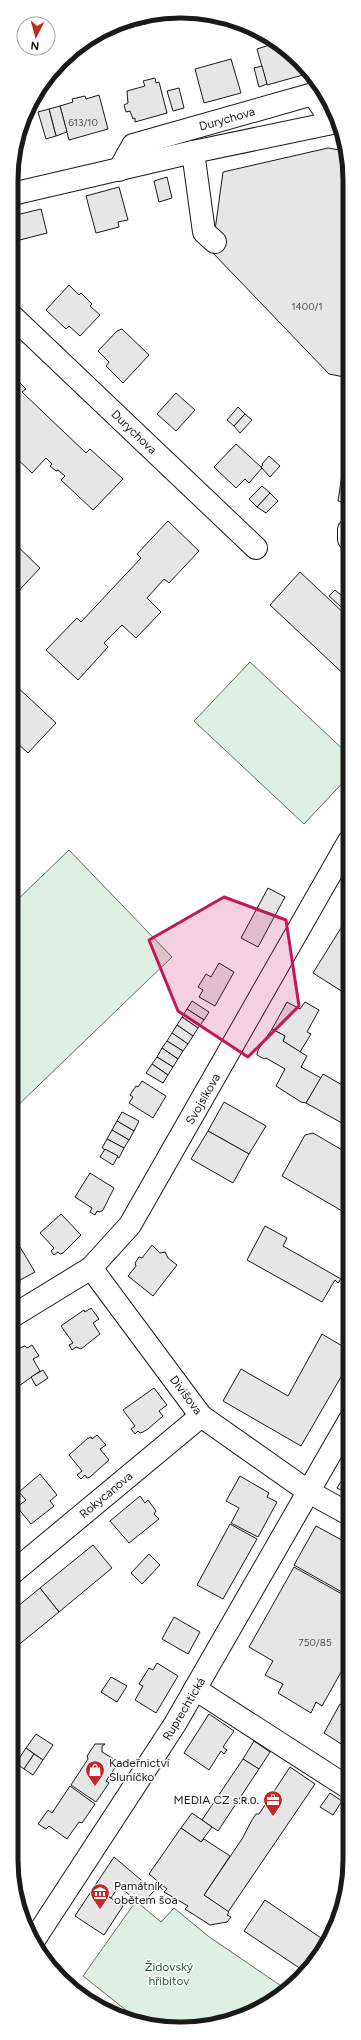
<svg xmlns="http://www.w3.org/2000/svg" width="361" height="2040" font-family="Figtree,sans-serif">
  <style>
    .green { fill: #e0efe3; stroke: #6a6a6a }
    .building { fill: #e6e6e6; stroke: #1a1a1a }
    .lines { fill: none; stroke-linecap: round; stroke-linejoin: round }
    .minor-casing { stroke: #1a1a1a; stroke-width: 24 }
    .minor { stroke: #fff; stroke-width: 22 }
    .fence { stroke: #1a1a1a; stroke-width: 1; stroke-dasharray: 5 2; stroke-linecap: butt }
    .marked { fill: #c2185b; fill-opacity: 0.2; stroke: #c2185b; stroke-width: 3; stroke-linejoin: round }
    .labels { text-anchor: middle; stroke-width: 3; stroke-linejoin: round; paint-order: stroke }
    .number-label { font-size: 10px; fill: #4d4d4d }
    .street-label { font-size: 12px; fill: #1a1a1a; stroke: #fff }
    .poi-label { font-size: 12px; fill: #1a1a1a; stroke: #fff; text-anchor: start }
    .park-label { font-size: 12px; fill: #2b5a34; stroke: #fff }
    .rim { fill: none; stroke: #1a1a1a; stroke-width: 5 }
  </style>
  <rect width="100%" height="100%" fill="#fff"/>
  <g class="green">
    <polygon points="250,662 349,755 349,776 304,824 194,721"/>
    <polygon points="69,850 172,957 12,1111 12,905"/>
    <polygon points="136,1901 161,1922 174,1908 208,1936 287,1990 235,2020 170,2029 141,2022 83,1976"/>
  </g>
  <g class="building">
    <polygon points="276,43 298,59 303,75 267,85 257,49"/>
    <polygon points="231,59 241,93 204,103 195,69"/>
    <polygon points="262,66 267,84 259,87 254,68"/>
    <polygon points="155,78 156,83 159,82 167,113 135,122 135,118 133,119 130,111 126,112 124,105 128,103 127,91 145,86 143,81"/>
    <polygon points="179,88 184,108 173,111 167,91"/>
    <polygon points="99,95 108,129 69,140 60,106 73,102 72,99 85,96 86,99"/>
    <polygon points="60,106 67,132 56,136 49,109"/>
    <polygon points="49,109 56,136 46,139 38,112"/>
    <polygon points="328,148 345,151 350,169 349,378 329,374 212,252 223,172"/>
    <polygon points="167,177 172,198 159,202 154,181"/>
    <polygon points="119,187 128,220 118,222 119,227 96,233 86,196"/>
    <polygon points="41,209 47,233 12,242 12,216"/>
    <polygon points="69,285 79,295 81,293 92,304 90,306 100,315 80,336 69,326 66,329 46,310"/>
    <polygon points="122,329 149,355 123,383 106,366 109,362 98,351 117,331"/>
    <polygon points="12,375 26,389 22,392 86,453 90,449 123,479 93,510 61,480 65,476 58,470 56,471 50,466 52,464 46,458 32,473 12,454 12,440 19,433 12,428"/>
    <polygon points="176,393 195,410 176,431 157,414"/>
    <polygon points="238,407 245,414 234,426 227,420"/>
    <polygon points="245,414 252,420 240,433 234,426"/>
    <polygon points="349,429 349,503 338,501"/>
    <polygon points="236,444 262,468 249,483 245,479 236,488 214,467"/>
    <polygon points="269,456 280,466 270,477 261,467 263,465 262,464"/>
    <polygon points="262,486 270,493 257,507 249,499"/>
    <polygon points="270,493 278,501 266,513 257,507"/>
    <polygon points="168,521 199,551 169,583 164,579 147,598 161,612 136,638 122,625 104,643 108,647 78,680 46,650 77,618 81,622 141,558 137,554"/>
    <polygon points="12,541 40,568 12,598"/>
    <polygon points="300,572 349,618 349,679 270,605"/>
    <polygon points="335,590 347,600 341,607 329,596"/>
    <polygon points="14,684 56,723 28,753 15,741 12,745 12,687"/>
    <polygon points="12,762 18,767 12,774"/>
    <polygon points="268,888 285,897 258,947 241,938"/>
    <polygon points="349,915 349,982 343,992 313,973"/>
    <polygon points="219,963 234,972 215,1006 199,997 203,990 198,987 206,974 211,977"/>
    <polygon points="192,1001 209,1012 204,1020 187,1009"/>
    <polygon points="287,1002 300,1009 305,1002 319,1010 307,1032 311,1034 300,1052 283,1041 285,1036 272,1029"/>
    <polygon points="187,1009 204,1020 198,1028 182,1017"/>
    <polygon points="182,1017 198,1028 193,1036 177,1025"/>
    <polygon points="177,1025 193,1036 188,1044 172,1033"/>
    <polygon points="272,1029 285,1036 283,1041 307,1056 301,1067 321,1078 306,1103 301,1102 276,1086 285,1069 266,1058 264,1059 257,1055 258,1050"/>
    <polygon points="172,1033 188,1044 183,1051 167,1041"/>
    <polygon points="167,1041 183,1051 178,1059 162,1048"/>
    <polygon points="162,1048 178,1059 173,1067 157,1057"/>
    <polygon points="157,1057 173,1067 168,1075 152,1064"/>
    <polygon points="152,1064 168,1075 163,1083 146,1073"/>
    <polygon points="323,1074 349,1089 349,1127 306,1103"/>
    <polygon points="142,1081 166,1096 153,1118 129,1103 133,1097 130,1095 136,1086 138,1087"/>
    <polygon points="224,1102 266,1126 249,1154 208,1131"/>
    <polygon points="122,1112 139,1121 134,1131 117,1121"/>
    <polygon points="117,1121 134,1131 129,1140 112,1130"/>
    <polygon points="112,1130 129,1140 124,1148 107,1139"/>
    <polygon points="208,1131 249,1154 233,1183 191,1159"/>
    <polygon points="313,1133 349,1154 349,1215 282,1176 305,1135"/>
    <polygon points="107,1139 124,1148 119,1158 102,1148"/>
    <polygon points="105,1149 118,1156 113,1165 100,1157"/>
    <polygon points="90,1173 114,1188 103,1210 100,1212 97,1211 95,1215 90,1212 92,1208 75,1197"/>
    <polygon points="61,1214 81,1235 63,1253 60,1254 58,1252 54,1255 51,1251 54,1248 40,1233"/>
    <polygon points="265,1226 287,1238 283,1246 341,1279 338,1283 335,1280 322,1302 247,1260"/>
    <polygon points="152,1245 160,1253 165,1252 168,1258 177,1265 153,1296 128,1276 136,1266 135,1263 139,1257 142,1258"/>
    <polygon points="20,1247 35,1272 20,1280 20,1283 11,1286 12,1251"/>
    <polygon points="91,1308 99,1319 93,1323 100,1334 81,1349 76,1347 72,1350 69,1345 73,1343 61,1326 81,1312 84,1310 85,1312"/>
    <polygon points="322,1334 349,1350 349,1363 301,1446 223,1401 241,1369 288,1396"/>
    <polygon points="32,1345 39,1356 33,1359 40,1371 19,1386 16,1385 11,1377 12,1353 22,1347 25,1346 27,1348"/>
    <polygon points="43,1370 48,1378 36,1386 31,1377"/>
    <polygon points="154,1388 167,1405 159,1411 163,1416 148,1429 143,1432 140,1433 138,1431 135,1434 131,1429 135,1426 123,1410"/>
    <polygon points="97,1435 106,1445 100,1449 109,1460 90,1477 87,1478 85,1475 81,1479 77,1475 82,1471 69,1455 87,1439 91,1437 92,1439"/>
    <polygon points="349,1468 349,1494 337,1488"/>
    <polygon points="40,1474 57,1495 50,1501 54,1506 31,1524 17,1507 26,1500 19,1492"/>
    <polygon points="240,1476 269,1493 267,1497 277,1502 258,1537 231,1523 239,1508 226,1501"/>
    <polygon points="140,1496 145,1503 148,1500 156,1511 154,1514 159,1519 129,1543 110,1521"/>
    <polygon points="230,1524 257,1539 223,1599 197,1585"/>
    <polygon points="316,1526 349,1544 349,1596 294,1565"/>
    <polygon points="93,1545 112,1568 59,1612 40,1588"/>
    <polygon points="149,1554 160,1565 142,1584 131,1573"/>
    <polygon points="294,1567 349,1598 349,1658 322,1706 316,1702 311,1713 278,1693 283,1684 265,1675 273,1661 249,1647"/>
    <polygon points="40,1588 59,1612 11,1651 11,1612"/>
    <polygon points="174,1617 200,1632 188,1654 162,1639"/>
    <polygon points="157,1663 178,1676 156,1713 135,1700 143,1686 139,1684 149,1668 153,1670"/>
    <polygon points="111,1677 127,1686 117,1702 101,1692"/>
    <polygon points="340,1704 349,1708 349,1749 324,1733"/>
    <polygon points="209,1714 234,1731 223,1747 227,1750 224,1754 221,1751 209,1770 184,1753"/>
    <polygon points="36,1734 53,1745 43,1760 26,1748"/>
    <polygon points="254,1741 270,1752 259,1769 243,1759"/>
    <polygon points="95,1744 105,1744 102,1746 102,1752 119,1762 106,1781 109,1783 96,1802 71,1785 88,1759 87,1756"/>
    <polygon points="26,1748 34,1754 24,1769 16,1763"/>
    <polygon points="34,1754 43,1760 33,1775 24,1769"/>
    <polygon points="243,1759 259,1769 218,1831 202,1820"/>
    <polygon points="290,1767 315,1784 228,1912 204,1895 242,1839 252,1820 256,1814 259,1814"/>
    <polygon points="70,1786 95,1804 82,1823 79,1822 67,1839 49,1826 46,1829 38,1824 48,1810 52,1813"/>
    <polygon points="330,1793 342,1801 333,1815 320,1807"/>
    <polygon points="192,1813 212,1827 201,1842 181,1828"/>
    <polygon points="181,1828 201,1842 204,1839 230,1856 204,1895 229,1912 227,1915 231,1917 227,1922 210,1925 185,1909 188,1906 164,1892 167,1889 149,1874"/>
    <polygon points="114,1857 154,1891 141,1905 119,1886 111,1898 94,1887"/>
    <polygon points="94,1887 123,1906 104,1935 75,1916"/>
    <polygon points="265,1900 327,1942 304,1971 244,1931"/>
  </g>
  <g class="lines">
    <defs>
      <g id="minor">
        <polyline points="193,152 204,232 215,242"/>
        <polyline points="119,170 133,145 313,94 333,123"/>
        <polyline points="12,194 193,152 337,122"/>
        <polyline points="12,316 256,548"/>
        <polyline points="349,539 349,530"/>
        <polyline points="91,1268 201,1416 309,1492 349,1514"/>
        <polyline points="11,1317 91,1268 130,1225 349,841"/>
        <polyline points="11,1574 201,1416"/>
        <polyline points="195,1689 349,1788"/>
        <polyline points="34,1940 175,1724 349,1421"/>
      </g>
    </defs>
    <use href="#minor" class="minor-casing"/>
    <use href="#minor" class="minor"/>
    <polyline class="fence" points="96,37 183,14"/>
  </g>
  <path class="marked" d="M 224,897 L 286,920 L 299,1006 L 248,1057 L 178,1011 L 149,940 Z"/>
  <defs>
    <symbol id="shop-pin" viewBox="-11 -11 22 30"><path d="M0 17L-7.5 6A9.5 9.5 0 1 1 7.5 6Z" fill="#c62828" stroke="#fff"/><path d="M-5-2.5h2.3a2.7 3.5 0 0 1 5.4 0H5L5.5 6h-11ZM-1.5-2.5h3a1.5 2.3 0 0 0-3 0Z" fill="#fff"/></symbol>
    <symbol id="office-pin" viewBox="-11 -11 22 30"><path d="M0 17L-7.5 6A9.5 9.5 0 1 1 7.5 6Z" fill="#c62828" stroke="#fff"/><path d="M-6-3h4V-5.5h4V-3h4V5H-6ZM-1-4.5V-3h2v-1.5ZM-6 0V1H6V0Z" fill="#fff"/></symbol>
    <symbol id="museum-pin" viewBox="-11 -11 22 30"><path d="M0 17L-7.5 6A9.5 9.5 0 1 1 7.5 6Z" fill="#c62828" stroke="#fff"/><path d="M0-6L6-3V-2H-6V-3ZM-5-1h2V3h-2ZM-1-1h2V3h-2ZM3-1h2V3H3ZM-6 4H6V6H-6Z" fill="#fff"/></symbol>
  </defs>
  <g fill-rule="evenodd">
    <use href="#shop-pin" x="84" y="1759" width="22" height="30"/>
    <use href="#office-pin" x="262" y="1789" width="22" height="30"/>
    <use href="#museum-pin" x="89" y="1882" width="22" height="30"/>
  </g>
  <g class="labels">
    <g class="number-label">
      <text x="83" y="126">613/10</text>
      <text x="307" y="310">1400/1</text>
      <text x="315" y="1646">750/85</text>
    </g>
    <g class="street-label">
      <text transform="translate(227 119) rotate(-16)" y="4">Durychova</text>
      <text transform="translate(134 432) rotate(44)" y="4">Durychova</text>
      <text transform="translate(203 1099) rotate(-60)" y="4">Svojsíkova</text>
      <text transform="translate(186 1395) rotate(53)" y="4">Divišova</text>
      <text transform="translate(106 1495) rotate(-40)" y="4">Rokycanova</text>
      <text transform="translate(184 1709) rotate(-59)" y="4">Ruprechtická</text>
    </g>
    <g class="poi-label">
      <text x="109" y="1767">Kadeřnictví<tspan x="109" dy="14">Sluníčko</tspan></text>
      <text x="259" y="1804" text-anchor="end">MEDIA CZ s.ʀ.ᴏ.</text>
      <text x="114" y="1890">Památník<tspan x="114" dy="14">obětem šoa</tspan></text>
    </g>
    <g class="park-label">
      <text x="169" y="1971">Židovský<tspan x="169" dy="14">hřibitov</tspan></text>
    </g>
  </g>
  <path d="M0 0H361V2040H0ZM180 18H181A162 162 0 0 1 343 180V1860A162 162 0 0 1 181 2022H180A162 162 0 0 1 18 1860V180A162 162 0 0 1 180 18Z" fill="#fff" fill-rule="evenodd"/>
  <path class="rim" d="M180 18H181A162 162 0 0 1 343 180V1860A162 162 0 0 1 181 2022H180A162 162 0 0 1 18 1860V180A162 162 0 0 1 180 18Z"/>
  <g transform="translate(36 36) rotate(186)"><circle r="19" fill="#ffffff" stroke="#a3a3a3"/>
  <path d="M0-3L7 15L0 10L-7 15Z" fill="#c62828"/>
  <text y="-6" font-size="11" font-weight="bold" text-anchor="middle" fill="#1a1a1a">N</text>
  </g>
</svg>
